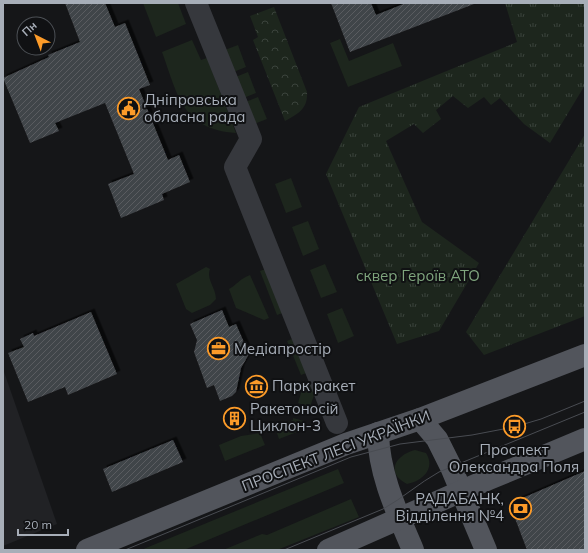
<svg xmlns="http://www.w3.org/2000/svg" width="588" height="553" font-family="Mulish,sans-serif">
  <style>
    .built { fill: #212225 }
    .green { fill: #1d261d }
    .forest { fill: url(#forest-crowns) }
    .park { fill: url(#park-tufts) }
    .building { fill: url(#building-hatch); filter: url(#shadow) }
    .lines { fill: none; stroke-linecap: round; stroke-linejoin: round }
    .minor { stroke: #36383d; stroke-width: 22 }
    .major { stroke: #52555c; stroke-width: 22 }
    .tram { stroke: #494c52; stroke-width: 1 }
    .labels { text-anchor: middle; stroke-width: 4; stroke-linejoin: round; paint-order: stroke }
    .poi-label { font-size: 15px; fill: #a7aeb8; stroke: #101113; text-anchor: start }
    .park-label { font-size: 15px; fill: #7fa57d; stroke: #101113 }
    .street-label { font-size: 15px; fill: #a7aeb8; stroke: #101113 }
  </style>
  <defs>
    <pattern id="forest-crowns" width="20" height="18" patternUnits="userSpaceOnUse"><rect width="20" height="18" fill="#1d261d"/><path d="M2 6a3 3 0 1 1 6 0M12 15a3 3 0 1 1 6 0" fill="none" stroke="#3b433c"/></pattern>
    <pattern id="park-tufts" width="24" height="20" patternUnits="userSpaceOnUse"><rect width="24" height="20" fill="#1d261d"/><path d="M3 7l-1-3M5 7V3M7 7l1-3M15 17l-1-3M17 17v-4M19 17l1-3" fill="none" stroke="#3b433c"/></pattern>
    <pattern id="building-hatch" width="6" height="6" patternUnits="userSpaceOnUse"><rect width="6" height="6" fill="#414448"/><path d="M-1 1l2-2M0 6l6-6M5 7l2-2" fill="none" stroke="#5a5c60"/></pattern>
    <filter id="shadow"><feDropShadow dx="3.5" dy="-3.5" stdDeviation="0" flood-color="#0009"/></filter>
  </defs>
  <rect width="100%" height="100%" fill="#151618"/>
  <polygon class="built" points="3,369 57,524 3,546"/>
  <g class="green">
    <polygon points="143,3 178,3 186,24 156,37"/>
    <polygon points="340,39 349,61 393,43 402,66 348,87 330,43"/>
    <path d="M 192,40 L 201,60 L 207,58 L 236,133 C 182,129 178,96 162,52 Z"/>
    <polygon points="238,45 246,67 231,73 222,51"/>
    <polygon points="248,72 256,93 241,99 233,78"/>
    <polygon points="258,97 267,119 251,125 243,103"/>
    <polygon points="291,178 302,207 286,213 275,184"/>
    <polygon points="308,221 319,249 303,256 292,227"/>
    <polygon points="325,264 337,292 321,298 310,270"/>
    <path d="M 206,267 L 210,269 C 206,279 216,288 216,299 L 210,305 L 192,313 L 186,309 L 176,284 Z"/>
    <polygon points="271,267 288,311 277,315 260,271"/>
    <path d="M 250,275 L 269,318 L 264,320 L 236,308 L 229,289 C 239,283 238,280 250,275 Z"/>
    <polygon points="342,308 354,336 338,343 327,314"/>
    <polygon points="299,336 314,370 301,375 287,341"/>
    <polygon points="315,379 318,383 310,407 298,403 304,383"/>
    <polygon points="293,418 304,421 302,430 279,439 275,427 293,420"/>
    <polygon points="260,433 265,445 225,461 219,445 241,436"/>
    <path d="M 415,450 L 426,453 C 436,469 422,481 407,484 C 385,473 395,455 415,450 Z"/>
    <polygon points="338,469 344,483 184,550 141,550"/>
    <polygon points="351,499 359,517 277,550 223,550 262,534 267,535"/>
  </g>
  <path class="forest" d="M 274,7 L 307,92 C 308,109 298,114 285,121 L 253,40 L 258,37 L 250,16 Z"/>
  <g class="park">
    <polygon points="505,3 585,3 585,85 550,143 524,124 500,98 491,105 484,97 468,108 453,96 436,110 441,119 423,133 414,124 386,141 422,222 479,263 439,331 397,344 326,174 359,107 517,42"/>
    <polygon points="585,134 585,316 484,355 466,332"/>
  </g>
  <g class="building">
    <polygon points="65,3 105,3 115,27 125,23 150,85 139,89 168,160 179,155 190,182 162,194 164,200 121,218 108,184 134,174 105,103 55,123 59,131 30,143 3,78 49,57 48,55 80,42"/>
    <polygon points="331,3 371,3 376,15 406,3 474,4 350,52"/>
    <polygon points="222,310 229,327 236,324 249,354 241,368 236,392 232,396 220,401 214,385 207,388 194,352 197,340 190,324"/>
    <polygon points="91,312 117,374 68,395 65,387 28,402 8,353 24,347 20,339 33,333 34,336"/>
    <polygon points="173,440 183,462 112,492 103,469"/>
    <polygon points="585,471 585,550 527,550 513,513 515,505 518,500"/>
  </g>
  <g class="lines">
    <polyline class="minor" points="196,3 251,139 235,167 337,423"/>
    <g class="major">
      <polyline points="420,419 437,439 451,467 486,550"/>
      <path d="M 378,433 C 379,475 397,512 413,550"/>
      <polyline points="87,550 346,444 420,419 585,355"/>
      <polyline points="328,550 489,479 585,439"/>
    </g>
    <g class="tram">
      <polyline points="125,550 351,457 400,444 472,435 514,427 541,419 585,401"/>
      <path d="M 284,550 L 383,509 C 403,498 419,483 439,472 L 585,412"/>
    </g>
  </g>
  <defs>
    <symbol id="civic-ring" viewBox="-11 -11 22 22"><circle r="9.5" fill="#101113" stroke="#fc9b29" stroke-width="1.5"/><path d="M-.6-6.5H3V-4.5H.6V-3L4-1V1h2V6H-6V1h2V-1L-.6-3ZM-1.2 2.5V6h2.4V2.5Z" fill="#fc9b29"/></symbol>
    <symbol id="office-ring" viewBox="-11 -11 22 22"><circle r="9.5" fill="#101113" stroke="#fc9b29" stroke-width="1.5"/><path d="M-6-3h4V-5.5h4V-3h4V5H-6ZM-1-4.5V-3h2v-1.5ZM-6 0V1H6V0Z" fill="#fc9b29"/></symbol>
    <symbol id="museum-ring" viewBox="-11 -11 22 22"><circle r="9.5" fill="#101113" stroke="#fc9b29" stroke-width="1.5"/><path d="M0-6L6-3V-2H-6V-3ZM-5-1h2V3h-2ZM-1-1h2V3h-2ZM3-1h2V3H3ZM-6 4H6V6H-6Z" fill="#fc9b29"/></symbol>
    <symbol id="building-ring" viewBox="-11 -11 22 22"><circle r="9.5" fill="#101113" stroke="#fc9b29" stroke-width="1.5"/><path d="M-4-6H4V6H1V3H-1V6H-4ZM-2.5-4.3h1.7v1.8h-1.7ZM.8-4.3h1.7v1.8H.8ZM-2.5-1h1.7V.8h-1.7ZM.8-1h1.7V.8H.8Z" fill="#fc9b29"/></symbol>
    <symbol id="bus-ring" viewBox="-11 -11 22 22"><circle r="9.5" fill="#101113" stroke="#fc9b29" stroke-width="1.5"/><path d="M-5-6H5V4H4V6H2V4H-2V6H-4V4H-5ZM-3.5-4V0h7V-4ZM-3.5 1.2v1.5H-2V1.2ZM2 1.2v1.5H3.5V1.2Z" fill="#fc9b29"/></symbol>
    <symbol id="bank-ring" viewBox="-11 -11 22 22"><circle r="9.5" fill="#101113" stroke="#fc9b29" stroke-width="1.5"/><path d="M-6-4H6V4H-6ZM0-2.3a2.3 2.3 0 1 0 0 4.6a2.3 2.3 0 1 0 0-4.6Z" fill="#fc9b29"/></symbol>
  </defs>
  <g fill-rule="evenodd">
    <use href="#civic-ring" x="116" y="96" width="25" height="25"/>
    <use href="#office-ring" x="206" y="336" width="25" height="25"/>
    <use href="#museum-ring" x="244" y="374" width="25" height="25"/>
    <use href="#building-ring" x="222" y="406" width="25" height="25"/>
    <use href="#bus-ring" x="502" y="414" width="25" height="25"/>
    <use href="#bank-ring" x="508" y="496" width="25" height="25"/>
  </g>
  <g class="labels">
    <g class="poi-label">
      <text x="144" y="105">Дніпровська<tspan x="144" dy="17">обласна рада</tspan></text>
      <text x="234" y="354">Медіапростір</text>
      <text x="272" y="391">Парк ракет</text>
      <text x="250" y="414">Ракетоносій<tspan x="250" dy="17">Циклон-3</tspan></text>
      <text x="514" y="455" text-anchor="middle">Проспект<tspan x="514" dy="17">Олександра Поля</tspan></text>
      <text x="504" y="504" text-anchor="end">РАДАБАНК,<tspan x="504" dy="17">Відділення №4</tspan></text>
    </g>
    <g class="park-label">
      <text x="418" y="281">сквер Героїв АТО</text>
    </g>
    <g class="street-label">
      <text transform="translate(336 451) rotate(-21)" y="5">ПРОСПЕКТ ЛЕСІ УКРАЇНКИ</text>
    </g>
  </g>
  <rect width="588" height="553" fill="none" stroke="#a7aeb8" stroke-width="8"/>
  <g transform="translate(36 36) rotate(318)"><circle r="19" fill="#101113" stroke="#4c5055"/>
  <path d="M0-3L7 15L0 10L-7 15Z" fill="#fc9b29"/>
  <text y="-6" font-size="11" font-weight="bold" text-anchor="middle" fill="#a7aeb8">Пн</text>
  </g>
  <path d="M18 529v6h50v-6" fill="none" stroke="#a7aeb8" stroke-width="2"/>
  <text x="24" y="529" font-size="12" fill="#a7aeb8" stroke="#101113" stroke-width="3" paint-order="stroke">20 m</text>
</svg>
